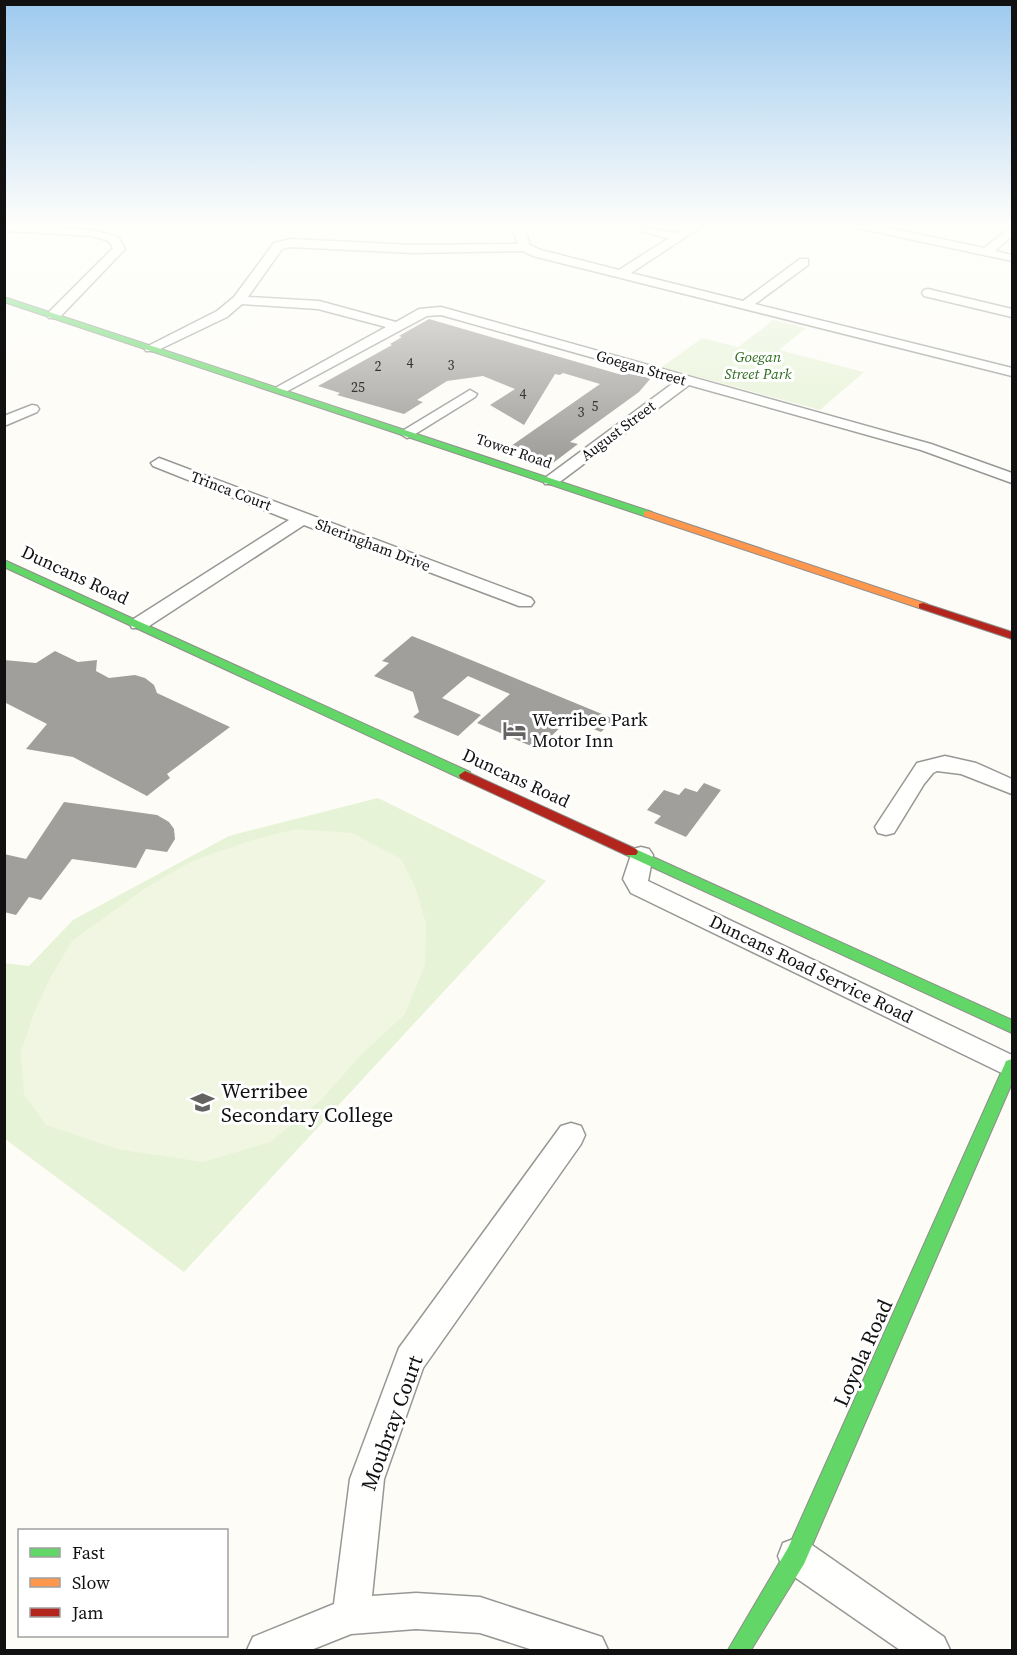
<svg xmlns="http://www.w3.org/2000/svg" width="1017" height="1655" font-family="'Source Serif 4',serif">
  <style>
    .green { fill: #e7f3d7 }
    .pitch { fill: #f0f6e1 }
    .building { fill: #a19f9c }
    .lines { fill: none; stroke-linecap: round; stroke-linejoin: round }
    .street-casing { stroke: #979795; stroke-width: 3 }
    .fast-casing { stroke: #8e8d8b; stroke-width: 2 }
    .slow-casing { stroke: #8e8d8b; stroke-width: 2 }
    .jam-casing { stroke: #8e8d8b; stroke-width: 2 }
    .street { fill: #fffffe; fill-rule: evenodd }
    .fast { fill: #63d668; fill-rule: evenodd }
    .slow { fill: #ff974d; fill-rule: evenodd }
    .jam { fill: #b3261e; fill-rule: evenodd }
    .labels { text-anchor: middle; stroke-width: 6; stroke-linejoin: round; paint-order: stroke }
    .far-number-label { font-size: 14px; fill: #353434 }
    .far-park-label { font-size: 15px; font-style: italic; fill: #2f6b1f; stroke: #fff }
    .far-street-label { font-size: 15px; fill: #111; stroke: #fff }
    .street-label { font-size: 18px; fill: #111; stroke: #fff }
    .poi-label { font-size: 18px; fill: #111; stroke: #fff; text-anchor: start }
    .near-poi-label { font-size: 21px; fill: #111; stroke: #fff; text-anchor: start }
    .near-street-label { font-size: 21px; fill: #111; stroke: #fff }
  </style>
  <rect width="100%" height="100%" fill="#fdfcf7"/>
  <g class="green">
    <polygon points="773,320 806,328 779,350 864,372 820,410 662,367 702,338 738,347"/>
    <polygon points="378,798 546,881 184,1272 5,1139 4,963 29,966 73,920 229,836"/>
  </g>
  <polygon class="pitch" points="296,829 352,833 401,859 416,889 426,924 425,965 405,1014 361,1055 320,1101 270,1142 203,1162 117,1149 46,1125 24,1094 21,1052 34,1013 50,978 72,941 144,889 192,861 249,841"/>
  <g class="building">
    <polygon points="429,319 622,375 624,373 651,378 639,392 570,442 578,444 553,463 515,450 519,448 511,446 600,384 563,373 560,375 555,374 524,425 490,405 515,389 483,376 447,381 417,400 423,402 404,414 337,395 340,393 318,386 392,345 390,344 402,337 399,336"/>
    <polygon points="412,636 437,646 614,719 601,732 569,719 538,749 477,723 510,694 468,676 442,698 481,715 458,736 413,717 419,712 413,692 374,676 389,663 382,661"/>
    <polygon points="55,651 78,662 97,660 96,671 109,678 135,675 145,678 154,685 157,693 230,727 167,774 170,778 147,796 73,757 26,749 47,724 4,702 4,660 36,663"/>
    <polygon points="704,783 721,790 686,837 654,823 661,816 647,810 664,790 679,795 685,788 697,792"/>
    <polygon points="64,802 157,815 169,822 174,829 175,839 167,852 146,849 136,868 72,859 41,900 29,897 16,915 4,912 4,854 26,859"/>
  </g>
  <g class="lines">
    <defs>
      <g id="street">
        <polygon points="7,225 93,230 118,237 125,249 59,318 49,318 47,315 49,312 113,248 109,241 92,236 9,231 4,230"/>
        <polygon points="511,225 523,225 530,245 541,250 619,270 669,238 642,232 642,228 677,233 690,225 704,225 631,273 743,301 800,259 808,259 808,265 755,304 1012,368 1012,376 533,256 523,251 412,253 291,247 282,249 248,297 319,301 396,322 419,309 441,307 931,444 1012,473 1012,483 921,450 689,385 557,484 545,484 543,481 545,478 676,381 441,315 427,316 282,394 275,390 277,387 386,327 318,309 242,304 227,317 156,351 146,351 144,348 217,311 234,297 274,243 291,239 412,245 518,244"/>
        <polygon points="852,225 875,225 984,248 1012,227 1012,236 995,251 1012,255 1012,261 858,228"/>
        <polygon points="928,289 1012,309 1012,317 924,296 922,293 924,290"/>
        <polygon points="470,390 477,394 475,397 412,436 407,438 399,433"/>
        <polygon points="32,405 37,406 39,409 37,412 4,426 4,416"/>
        <polygon points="159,458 531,598 534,602 531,606 519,606 304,525 146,628 132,628 130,624 132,620 289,520 153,466 151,463"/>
        <polygon points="945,756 976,763 1012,779 1012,794 961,774 937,771 933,773 924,784 894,833 886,835 878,833 875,827 917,763"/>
        <polygon points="641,847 649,849 653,855 648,881 1012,1055 1012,1078 631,893 623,879 633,849"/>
        <polygon points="571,1123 581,1126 585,1135 581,1144 423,1368 384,1479 372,1596 416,1593 480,1597 602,1637 608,1650 533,1650 480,1633 416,1629 351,1634 311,1650 247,1650 253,1637 334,1604 350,1479 399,1348 561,1126"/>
        <polygon points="796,1538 809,1543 944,1637 950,1650 900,1650 783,1569 778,1556 783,1543"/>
      </g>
      <g id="fast">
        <polygon points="4,297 652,512 653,514 648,517 644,516 4,302"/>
        <polygon points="4,560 470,772 471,775 465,779 460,778 4,567"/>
        <polygon points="631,847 1012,1020 1012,1033 626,855 624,852 626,849"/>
        <polygon points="1012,1059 1012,1083 804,1564 751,1650 728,1650 788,1548 1004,1066 1006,1061"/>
      </g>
      <polygon id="slow" points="648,511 927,604 929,606 927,608 919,608 644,516 644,512"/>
      <g id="jam">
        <polygon points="923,603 1012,632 1012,639 919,608 919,604"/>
        <polygon points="465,771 636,849 638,852 636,855 626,855 460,778 459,775"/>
      </g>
    </defs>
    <use href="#street" class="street-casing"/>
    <use href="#fast" class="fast-casing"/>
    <use href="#slow" class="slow-casing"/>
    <use href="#jam" class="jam-casing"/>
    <use href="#street" class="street"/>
    <use href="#fast" class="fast"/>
    <use href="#slow" class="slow"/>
    <use href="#jam" class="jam"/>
  </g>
  <linearGradient id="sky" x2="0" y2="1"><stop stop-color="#9dc9ee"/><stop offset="0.49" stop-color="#fefefb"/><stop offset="1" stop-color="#fefefb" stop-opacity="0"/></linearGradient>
  <rect width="1017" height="457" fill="url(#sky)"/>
  <defs>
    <symbol id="hotel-bare" viewBox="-9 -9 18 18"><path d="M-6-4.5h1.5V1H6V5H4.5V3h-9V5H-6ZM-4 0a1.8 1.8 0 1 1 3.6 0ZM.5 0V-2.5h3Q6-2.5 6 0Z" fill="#646362" stroke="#fff" stroke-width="2.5" paint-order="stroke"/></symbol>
    <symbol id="school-bare" viewBox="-9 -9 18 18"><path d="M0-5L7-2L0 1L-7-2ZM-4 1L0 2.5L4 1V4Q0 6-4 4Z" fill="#646362" stroke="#fff" stroke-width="2.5" paint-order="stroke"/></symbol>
  </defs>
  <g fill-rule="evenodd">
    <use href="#hotel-bare" x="498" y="714" width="33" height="33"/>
    <use href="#school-bare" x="186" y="1086" width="33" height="33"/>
  </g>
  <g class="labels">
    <g class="far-number-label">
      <text x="410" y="368">4</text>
      <text x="451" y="370">3</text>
      <text x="378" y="371">2</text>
      <text x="358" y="392">25</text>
      <text x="523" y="399">4</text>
      <text x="595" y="411">5</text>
      <text x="581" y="417">3</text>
    </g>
    <g class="far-park-label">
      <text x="758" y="362">Goegan<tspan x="758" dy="17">Street Park</tspan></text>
    </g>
    <g class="far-street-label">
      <text transform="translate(641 368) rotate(16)" y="5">Goegan Street</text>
      <text transform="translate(618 431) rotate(-37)" y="5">August Street</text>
      <text transform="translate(514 451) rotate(19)" y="5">Tower Road</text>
      <text transform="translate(231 491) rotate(21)" y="5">Trinca Court</text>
      <text transform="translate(373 545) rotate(21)" y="5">Sheringham Drive</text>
    </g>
    <g class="street-label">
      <text transform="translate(75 575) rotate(25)" y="6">Duncans Road</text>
      <text transform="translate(516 778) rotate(25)" y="6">Duncans Road</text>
      <text transform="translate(811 969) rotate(26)" y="6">Duncans Road Service Road</text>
    </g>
    <g class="poi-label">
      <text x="532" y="726">Werribee Park<tspan x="532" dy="21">Motor Inn</tspan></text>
    </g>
    <g class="near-poi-label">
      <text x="221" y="1098">Werribee<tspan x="221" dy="24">Secondary College</tspan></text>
    </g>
    <g class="near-street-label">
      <text transform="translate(863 1353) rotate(-66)" y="7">Loyola Road</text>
      <text transform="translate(392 1423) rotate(-70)" y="7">Moubray Court</text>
    </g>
  </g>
  <rect width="1017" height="1655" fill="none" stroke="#111111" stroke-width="12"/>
  <rect x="18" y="1529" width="210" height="108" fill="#ffffff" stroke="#a0a0a0" stroke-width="1.5"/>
  <rect x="30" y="1548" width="30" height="9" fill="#63d668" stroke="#a0a0a0" stroke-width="1.5"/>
  <text x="72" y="1559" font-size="18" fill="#111111">Fast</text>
  <rect x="30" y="1578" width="30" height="9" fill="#ff974d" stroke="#a0a0a0" stroke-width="1.5"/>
  <text x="72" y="1589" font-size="18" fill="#111111">Slow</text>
  <rect x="30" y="1608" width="30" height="9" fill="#b3261e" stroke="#a0a0a0" stroke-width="1.5"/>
  <text x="72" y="1619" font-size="18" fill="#111111">Jam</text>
</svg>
